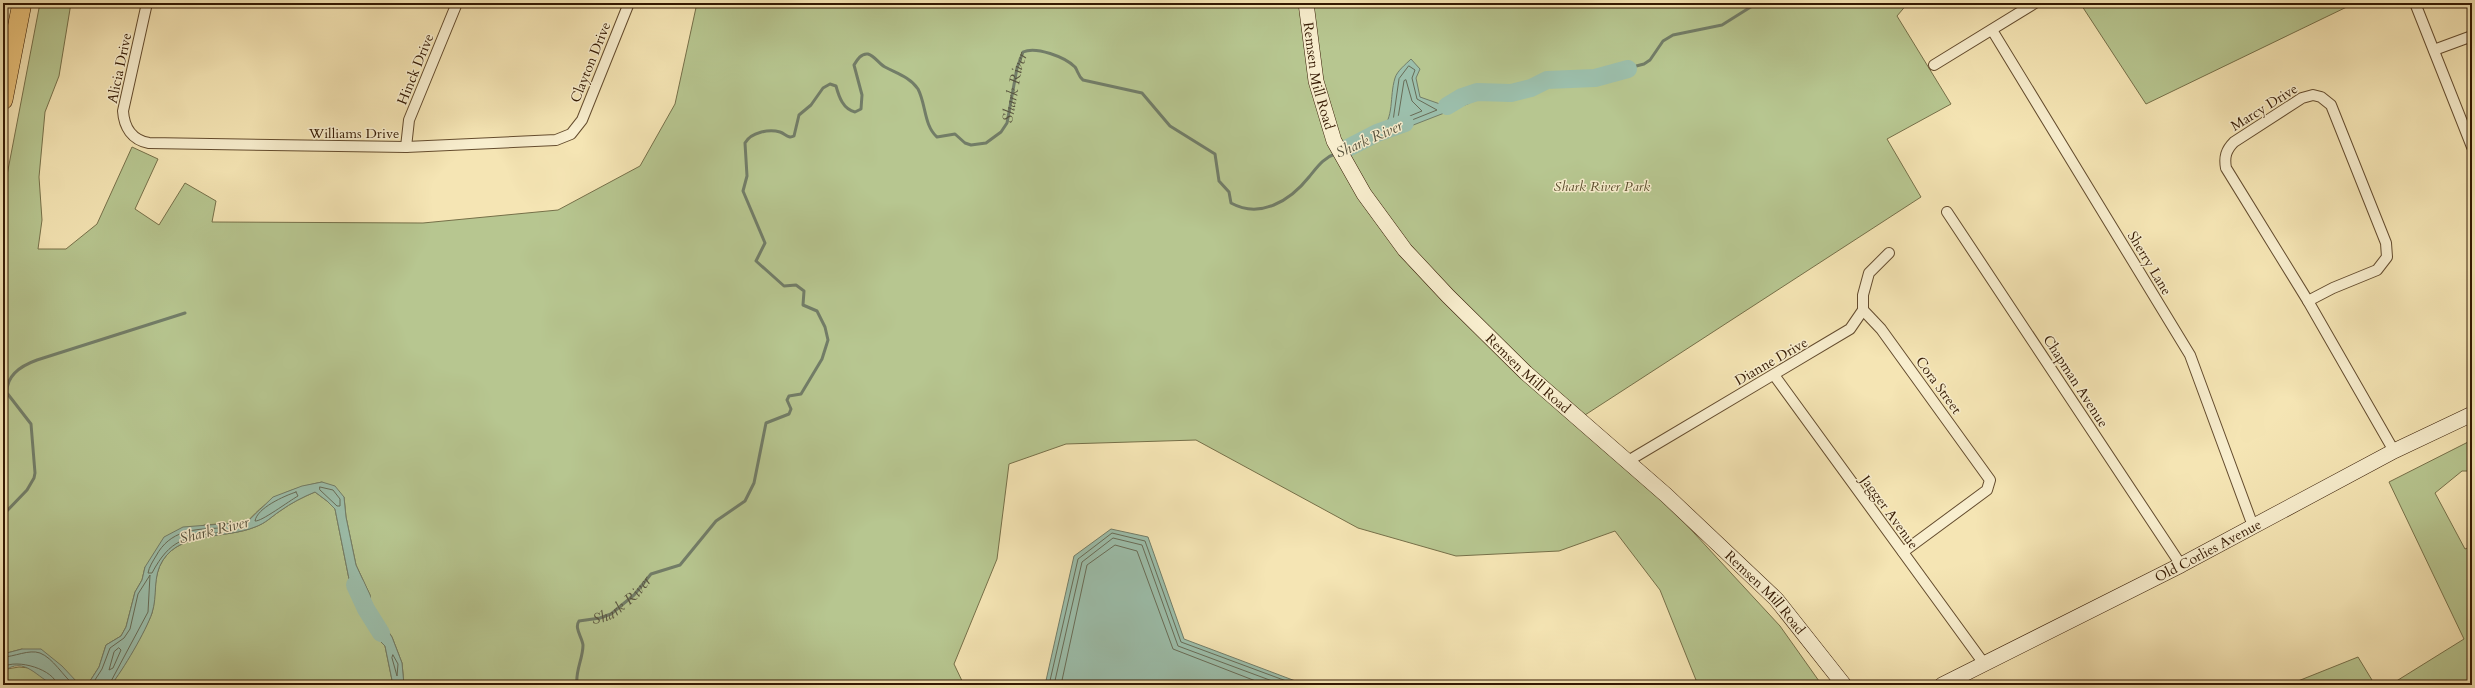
<svg xmlns="http://www.w3.org/2000/svg" width="2475" height="688" font-family="Cardo,serif">
  <style>
    .green { fill: #b7c690; stroke: #767049 }
    .water { fill: #9cbfac; stroke: #727d68 }
    .lines { fill: none; stroke-linecap: round; stroke-linejoin: round }
    .shore { stroke: #686c57; stroke-width: 1 }
    .stream { stroke: #727d68; stroke-width: 3 }
    .river { stroke: #9cbfac; stroke-width: 18 }
    .street-casing { stroke: #644c2e; stroke-width: 12 }
    .secondary-casing { stroke: #341902; stroke-width: 16 }
    .highway-casing { stroke: #341902; stroke-width: 20 }
    .street { stroke: #f8eece; stroke-width: 10 }
    .secondary { stroke: #f8eece; stroke-width: 15 }
    .highway { stroke: #eac27a; stroke-width: 19 }
    .labels { text-anchor: middle; stroke-width: 3; stroke-linejoin: round; paint-order: stroke }
    .street-label { font-size: 14px; fill: #341902; stroke: #f8eece }
    .park-label { font-size: 14px; font-style: italic; fill: #5b4d2d; stroke: #f8eece }
    .water-label { font-size: 15px; font-style: italic; fill: #58533e; stroke: #f8eece }
  </style>
  <rect width="100%" height="100%" fill="#f5e5b4"/>
  <filter id="stains"><feTurbulence type="fractalNoise" baseFrequency=".005" numOctaves="4"/><feColorMatrix values="0 0 0 0 .2 0 0 0 0 .09 0 0 0 0 .02 0 0 0 .5 -.17"/></filter>
  <radialGradient id="worn" r=".72"><stop offset=".6" stop-color="#630" stop-opacity="0"/><stop offset="1" stop-color="#630" stop-opacity=".3"/></radialGradient>
  <g class="green">
    <path d="M 40,3 L 71,3 L 59,76 L 45,112 L 39,177 L 42,220 L 38,249 L 66,249 L 97,224 L 132,147 L 158,159 L 135,209 L 159,225 L 185,183 L 216,201 L 212,222 L 423,223 L 558,210 L 640,166 L 675,104 L 697,3 L 1908,3 L 1897,16 L 1951,104 L 1887,139 L 1921,197 L 1585,415 L 1780,626 L 1819,681 L 1815,685 L 1698,685 L 1660,590 L 1615,531 L 1559,551 L 1456,556 L 1358,528 L 1196,440 L 1066,444 L 1009,464 L 997,559 L 954,664 L 964,685 L 404,685 L 402,663 L 392,637 L 371,606 L 370,595 L 356,565 L 346,517 L 344,497 L 322,482 C 289,489 270,496 247,522 L 204,525 L 145,567 L 142,580 L 135,592 L 126,627 L 121,636 L 106,645 L 99,667 L 90,681 L 77,682 L 22,649 L 3,654 L 3,196 Z"/>
    <polygon points="2080,3 2355,3 2146,104"/>
    <polygon points="2472,440 2472,471 2462,471 2435,493 2465,549 2472,546 2472,685 2390,685 2464,639 2389,482"/>
    <path d="M 315,492 L 327,501 L 335,509 L 349,579 L 359,600 L 368,611 L 369,622 L 376,637 L 385,646 L 393,685 L 111,685 C 122,670 146,630 152,613 C 157,595 152,577 163,560 C 182,531 226,539 255,527 C 266,523 271,517 280,511 C 291,503 303,497 315,492 Z"/>
    <polygon points="2358,657 2375,685 2288,685"/>
    <polygon points="19,667 30,668 55,685 3,685 3,672 7,669"/>
  </g>
  <g class="water">
    <path d="M 1411,59 L 1420,69 L 1416,78 L 1420,97 L 1440,104 L 1452,98 L 1469,94 L 1470,103 L 1385,136 L 1380,133 C 1395,116 1389,98 1395,78 C 1397,71 1406,64 1411,59 Z"/>
    <path d="M 322,482 L 335,486 L 344,497 L 346,517 L 356,565 L 370,595 L 371,606 L 392,637 L 402,663 L 404,685 L 393,685 L 385,646 L 376,637 L 369,622 L 368,611 L 359,600 L 349,579 L 335,509 L 327,501 L 315,492 C 303,497 291,503 280,511 C 271,517 266,523 255,527 C 226,539 182,531 163,560 C 152,577 158,595 152,613 C 146,631 123,670 111,685 C 99,685 66,688 55,685 C 38,680 25,654 3,672 L 3,654 L 22,649 L 41,649 L 62,666 L 77,682 L 90,681 L 99,667 L 106,645 L 121,636 L 126,627 L 135,592 L 142,580 L 145,567 L 164,537 L 183,527 L 247,522 L 273,497 L 302,486 Z"/>
    <polygon points="1111,529 1148,537 1184,639 1306,685 1045,685 1074,556"/>
  </g>
  <g class="lines">
    <g class="shore">
      <polygon points="1409,66 1415,70 1412,78 1417,99 1437,110 1392,128 1399,79"/>
      <polygon points="1406,80 1412,101 1422,111 1400,120 1398,118 1404,81"/>
      <polygon points="320,487 333,490 340,499 340,506 337,506 320,490"/>
      <path d="M 296,492 L 298,496 C 289,501 261,522 255,521 C 257,508 284,496 296,492 Z"/>
      <path d="M 221,528 L 223,529 L 222,532 C 185,537 170,539 152,573 L 148,573 C 149,567 153,561 156,556 C 170,530 194,529 221,528 Z"/>
      <polygon points="119,648 121,650 113,668 109,670 114,652"/>
      <polygon points="393,655 398,664 397,676 392,658"/>
      <path d="M 3,657 C 14,657 29,649 40,653 C 53,658 63,676 74,685"/>
      <path d="M 3,667 C 17,658 55,670 57,685"/>
      <polyline points="88,685 93,683 102,669 110,648 124,638 130,629 138,594 150,575 148,612 109,685"/>
      <polyline points="1049,685 1078,559 1112,533 1145,541 1181,642 1297,685"/>
      <polyline points="1054,685 1082,562 1113,538 1142,545 1178,646 1283,685"/>
      <polyline points="1061,685 1087,565 1115,545 1137,551 1173,649 1266,685"/>
    </g>
    <g class="stream">
      <polyline points="1469,94 1532,87 1563,80 1599,79 1617,71 1644,64 1650,60 1663,41 1673,35 1722,25 1757,3"/>
      <path d="M 3,515 L 27,490 L 34,478 L 35,473 L 31,424 L 7,393 C 6,375 23,365 37,360 L 185,313"/>
      <path id="s1" d="M 577,685 C 575,671 583,659 583,645 C 582,637 574,628 579,621 L 600,618 L 611,614 L 634,595 L 651,574 L 680,565 L 716,521 L 745,501 L 754,483 L 766,423 L 789,414 L 791,409 L 787,400 L 789,396 L 801,394 L 822,359 L 828,340 L 825,327 L 817,311 L 803,305 L 804,291 L 796,285 L 784,286 L 756,261 L 765,243 L 743,191 L 747,176 L 745,143 C 751,132 769,129 780,132 C 786,134 788,139 794,136 L 799,115 L 811,105 L 823,88 L 830,84 L 836,86 C 839,97 843,109 855,112 L 861,109 L 862,95 L 854,65 C 857,60 861,53 868,54 C 875,56 879,64 885,67 C 896,73 910,77 918,89 C 926,104 924,126 937,137 L 955,134 L 965,143 L 971,145 L 986,143 L 1001,132 L 1007,123 L 1017,68 L 1023,52 C 1036,46 1065,57 1075,67 C 1078,71 1078,76 1083,80 L 1142,93 L 1170,126 L 1215,154 L 1219,181 L 1229,192 L 1231,203 C 1260,219 1290,201 1309,177 C 1318,166 1323,158 1337,153"/>
    </g>
    <g class="river">
      <polyline points="1447,106 1462,97 1477,92 1511,93 1531,88 1547,80 1595,78 1628,69"/>
      <polyline points="1344,150 1377,133 1405,123"/>
      <polyline points="355,585 366,609 381,633"/>
    </g>
    <defs>
      <g id="street">
        <path d="M 147,3 L 123,111 C 124,127 132,140 149,143 L 406,147 L 556,140 L 571,134 L 582,120 L 629,3"/>
        <polyline points="2415,3 2472,147"/>
        <polyline points="1992,30 2190,355 2253,526"/>
        <polyline points="2434,50 2472,36"/>
        <polyline points="1934,65 2035,3"/>
        <path d="M 2313,95 L 2321,97 L 2331,105 L 2386,243 L 2387,257 L 2377,270 L 2333,288 L 2308,301 L 2226,168 C 2224,157 2226,150 2234,142 L 2302,98 Z"/>
        <polyline points="406,147 409,120 457,3"/>
        <polyline points="1947,212 2181,565"/>
        <polyline points="2308,301 2394,451"/>
        <polyline points="1863,310 1881,329 1990,480 1987,490 1903,552"/>
        <polyline points="1774,375 1985,665"/>
        <polyline points="1628,461 1850,329 1863,310 1863,295 1869,273 1889,253"/>
      </g>
      <g id="secondary">
        <path id="s2" d="M 1306,3 L 1316,81 L 1334,141 L 1364,194 L 1405,250 L 1448,296 L 1526,373 L 1666,495 L 1776,599 L 1844,685"/>
        <path id="s3" d="M 1942,685 L 2181,565 L 2394,451 L 2472,414"/>
      </g>
      <polyline id="highway" points="3,100 22,3"/>
    </defs>
    <use href="#street" class="street-casing"/>
    <use href="#secondary" class="secondary-casing"/>
    <use href="#highway" class="highway-casing"/>
    <use href="#street" class="street"/>
    <use href="#secondary" class="secondary"/>
    <use href="#highway" class="highway"/>
  </g>
  <g class="labels">
    <g class="street-label">
      <text transform="translate(590 62) rotate(-68)" y="5">Clayton Drive</text>
      <text transform="translate(119 68) rotate(-78)" y="5">Alicia Drive</text>
      <text transform="translate(415 69) rotate(-68)" y="5">Hinck Drive</text>
      <text dy="5" stroke="none"><textPath href="#s2" startOffset="74">Remsen Mill Road</textPath></text>
      <text transform="translate(2264 107) rotate(-32)" y="5">Marcy Drive</text>
      <text x="354" y="138">Williams Drive</text>
      <text transform="translate(2150 263) rotate(59)" y="5">Sherry Lane</text>
      <text transform="translate(1771 361) rotate(-30)" y="5">Dianne Drive</text>
      <text dy="5" stroke="none"><textPath href="#s2" startOffset="446">Remsen Mill Road</textPath></text>
      <text transform="translate(2076 381) rotate(57)" y="5">Chapman Avenue</text>
      <text transform="translate(1939 385) rotate(54)" y="5">Cora Street</text>
      <text transform="translate(1890 512) rotate(54)" y="5">Jagger Avenue</text>
      <text dy="5" stroke="none"><textPath href="#s3" startOffset="298">Old Corlies Avenue</textPath></text>
      <text dy="5" stroke="none"><textPath href="#s2" startOffset="769">Remsen Mill Road</textPath></text>
    </g>
    <g class="park-label">
      <text x="1602" y="191">Shark River Park</text>
    </g>
    <g class="water-label">
      <text dy="5" stroke="none"><textPath href="#s1" startOffset="1186">Shark River</textPath></text>
      <text transform="translate(1369 139) rotate(-24)" y="5">Shark River</text>
      <text transform="translate(214 530) rotate(-14)" y="5">Shark River</text>
      <text dy="5" stroke="none"><textPath href="#s1" startOffset="115">Shark River</textPath></text>
    </g>
  </g>
  <rect width="2475" height="688" fill="none" stroke="#f5e5b4" stroke-width="16"/>
  <rect x="4" y="4" width="2467" height="680" fill="none" stroke="#341902" stroke-width="2"/>
  <rect x="8" y="8" width="2459" height="672" fill="none" stroke="#341902"/>
  <rect width="100%" height="100%" filter="url(#stains)"/>
  <rect width="100%" height="100%" fill="url(#worn)"/>
</svg>
